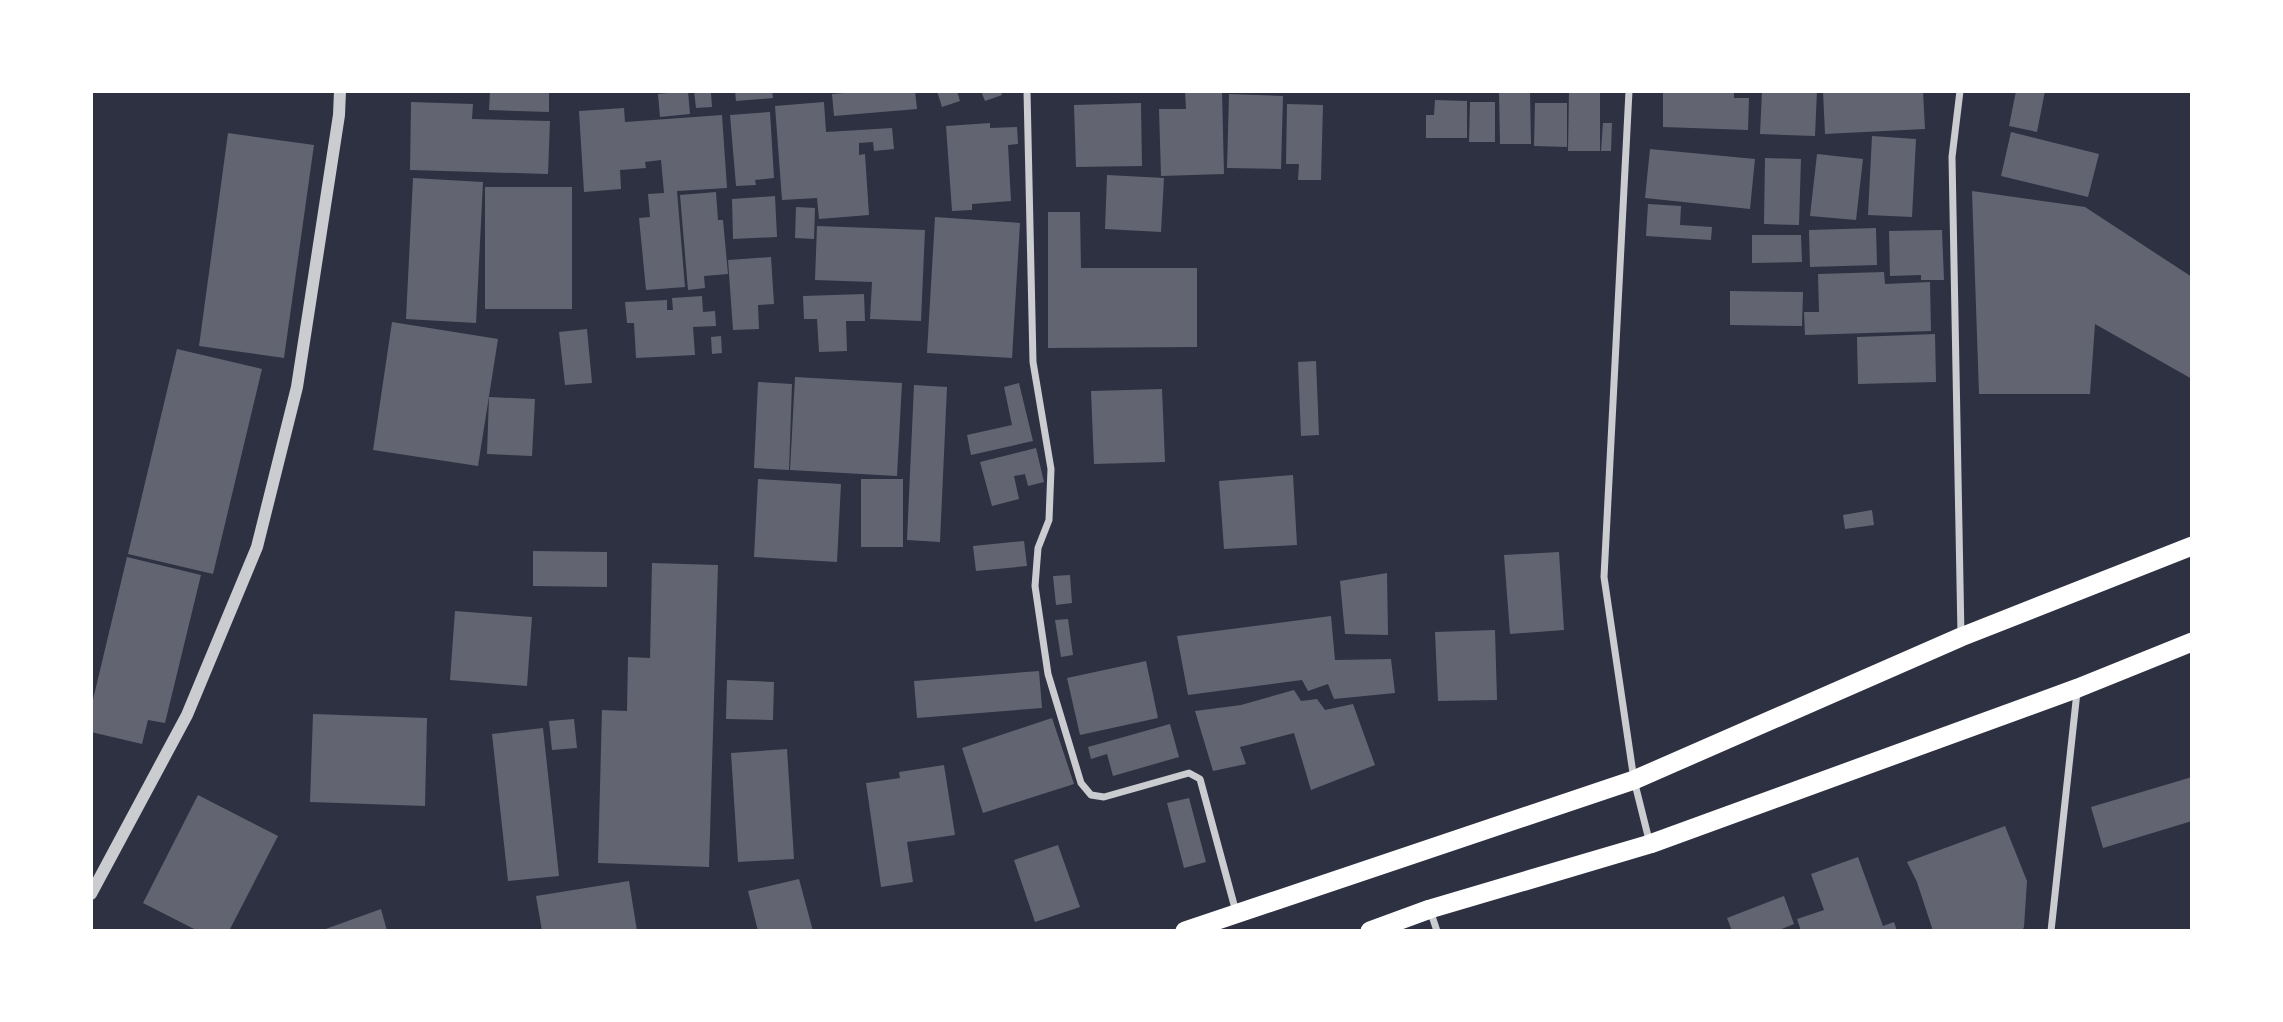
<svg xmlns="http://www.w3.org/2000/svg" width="2283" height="1022" font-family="'Golos Text',sans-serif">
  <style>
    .building { fill: #626471 }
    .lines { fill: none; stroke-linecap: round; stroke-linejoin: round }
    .minor { stroke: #caccd0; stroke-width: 7 }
    .tertiary { stroke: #caccd0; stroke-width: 12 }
    .trunk { stroke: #fff; stroke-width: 19 }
  </style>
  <rect width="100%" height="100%" fill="#2d3142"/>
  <g class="building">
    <polygon points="490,91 549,91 549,112 489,110"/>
    <polygon points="688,91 690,114 660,117 658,94"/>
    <polygon points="694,91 717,91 717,93 711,93 712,107 696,108"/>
    <polygon points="735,91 772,91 773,98 736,101"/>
    <polygon points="869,91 915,91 917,109 834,116 832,94"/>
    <polygon points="937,91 957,91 960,101 942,107"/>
    <polygon points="981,91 1001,91 1002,95 985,101"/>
    <polygon points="1222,91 1224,174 1161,176 1159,109 1186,109 1185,92"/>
    <polygon points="1499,91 1530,91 1531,144 1500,144"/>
    <polygon points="1569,91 1600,91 1600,151 1568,151"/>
    <polygon points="1663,91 1734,91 1734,98 1749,98 1748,130 1663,127"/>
    <polygon points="1762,91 1817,91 1815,136 1760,134"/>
    <polygon points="1823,91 1923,91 1925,129 1825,134"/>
    <polygon points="2016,91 2045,91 2037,132 2009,126"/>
    <polygon points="1229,94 1283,96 1281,169 1227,168"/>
    <polygon points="1435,100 1467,101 1467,138 1426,138 1426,115 1434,115"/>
    <polygon points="411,102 473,104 472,119 550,121 548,174 410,170"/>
    <polygon points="824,102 826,132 892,128 894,149 874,151 873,142 859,143 859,155 865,154 869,215 819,219 817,198 782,200 775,106"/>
    <polygon points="1470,102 1495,102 1495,142 1469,142"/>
    <polygon points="1141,103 1142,166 1076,167 1074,105"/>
    <polygon points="1535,103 1567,103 1567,147 1534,146"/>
    <polygon points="1287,104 1323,105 1321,180 1298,180 1299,164 1286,164"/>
    <polygon points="624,108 625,122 722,115 727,188 677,191 685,287 646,290 639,218 650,217 648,194 664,193 661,160 645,162 646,168 620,170 621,189 584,192 579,111"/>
    <polygon points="770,112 774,178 755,180 756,185 736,186 730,115"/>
    <polygon points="990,123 990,128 1017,127 1018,144 1008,145 1011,201 972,204 972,210 952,211 946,126"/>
    <polygon points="1603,123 1612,123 1611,151 1601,151"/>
    <polygon points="2011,132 2099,154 2088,197 2001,176"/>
    <polygon points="228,133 314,145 284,358 199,346"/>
    <polygon points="1872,136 1916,139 1912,217 1868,215"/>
    <polygon points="1650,149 1755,159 1750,209 1645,198"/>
    <polygon points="1817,154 1863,159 1856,220 1810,216"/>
    <polygon points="1765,158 1801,159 1799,225 1764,224"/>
    <polygon points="1107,175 1164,178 1161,232 1105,229"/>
    <polygon points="413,178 483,182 476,323 406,319"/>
    <rect x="485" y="187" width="87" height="122"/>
    <polygon points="1972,191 2085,207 2192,277 2192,379 2095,324 2090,394 1979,394"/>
    <polygon points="716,192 718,220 723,220 728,274 704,276 705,288 688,290 680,195"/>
    <polygon points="775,196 777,237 733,239 732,199"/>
    <polygon points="1648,204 1681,206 1680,225 1712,227 1711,240 1646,236"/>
    <polygon points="796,207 815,208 814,239 795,238"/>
    <polygon points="1048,212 1080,212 1081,268 1197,268 1197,347 1048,348"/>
    <polygon points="935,217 1020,223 1012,358 927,353"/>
    <polygon points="817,226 925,230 921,321 870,319 872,282 815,280"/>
    <polygon points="1876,228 1877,265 1810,267 1809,230"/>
    <polygon points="1942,230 1944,280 1921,280 1921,275 1890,276 1889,231"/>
    <polygon points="1752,235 1801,235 1802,262 1752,263"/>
    <polygon points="771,257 774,304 758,305 759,329 733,330 728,260"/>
    <polygon points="1884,272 1885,284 1930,282 1931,331 1805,335 1804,312 1819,312 1818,274"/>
    <polygon points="1730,291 1803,292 1802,326 1730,325"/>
    <polygon points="864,294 865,321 846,321 847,351 819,352 817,319 804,319 803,296"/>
    <polygon points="702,296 703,312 715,311 716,326 693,327 695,355 636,358 634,323 627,323 625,302 667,300 667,310 673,310 672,298"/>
    <polygon points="392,322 498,339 478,466 373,450"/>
    <polygon points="587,329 592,383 565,385 559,332"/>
    <polygon points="1935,334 1936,382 1858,384 1857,337"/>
    <polygon points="721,336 722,353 712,354 711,337"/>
    <polygon points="177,349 262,369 213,574 128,554"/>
    <polygon points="1316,361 1319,435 1301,436 1298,362"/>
    <polygon points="795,377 902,383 897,476 790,470"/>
    <polygon points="758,382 792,384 789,470 754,468"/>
    <polygon points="1019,383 1033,441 971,455 967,435 1012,425 1004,387"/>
    <polygon points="914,385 947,387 940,542 907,540"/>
    <polygon points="1162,389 1165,462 1094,464 1091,391"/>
    <polygon points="489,397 535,399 532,456 487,454"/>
    <polygon points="1036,448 1044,482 1028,486 1025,474 1014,476 1019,499 992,506 980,462"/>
    <polygon points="1293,475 1297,545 1224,549 1219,481"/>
    <polygon points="758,479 841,484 837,562 754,557"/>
    <rect x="861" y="479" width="42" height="68"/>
    <polygon points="1872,510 1874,525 1845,529 1843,515"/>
    <polygon points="1024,541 1027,566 976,571 973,546"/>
    <polygon points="533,551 607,552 607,587 533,586"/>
    <polygon points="1559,552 1564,630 1510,634 1504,555"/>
    <polygon points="127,557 201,575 165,723 148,720 142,744 91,732 91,708"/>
    <polygon points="652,563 718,565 709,867 598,863 602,710 627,711 628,657 650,658"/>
    <polygon points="1387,573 1388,635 1345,634 1340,581"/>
    <polygon points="1070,575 1072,603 1056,605 1053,576"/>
    <polygon points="455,611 532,617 527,686 450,680"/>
    <polygon points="1331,616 1335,660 1391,659 1395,693 1334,699 1328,684 1308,691 1302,680 1188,695 1177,636"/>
    <polygon points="1068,619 1073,655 1061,657 1055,620"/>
    <polygon points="1495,630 1497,700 1438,701 1435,632"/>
    <polygon points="1146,661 1158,718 1080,735 1067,678"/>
    <polygon points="1039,671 1042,708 917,718 914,681"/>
    <polygon points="727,680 774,682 773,720 726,719"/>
    <polygon points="1294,690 1301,701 1317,699 1325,710 1353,704 1375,765 1311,790 1294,733 1240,747 1246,764 1213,771 1195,711 1241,705"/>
    <polygon points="313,714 427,718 425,806 310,802"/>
    <polygon points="1052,718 1074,784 983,813 962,748"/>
    <polygon points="574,719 577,748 552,750 549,721"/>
    <polygon points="1170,724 1179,757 1113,776 1107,754 1091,759 1088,747"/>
    <polygon points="543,728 559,876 508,881 492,734"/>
    <polygon points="787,749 794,859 738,862 731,753"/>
    <polygon points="944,765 955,835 907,842 913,882 881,887 866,783 900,778 899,772"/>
    <polygon points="2192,777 2192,821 2103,848 2091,807"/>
    <polygon points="198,795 278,836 229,931 198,931 143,903"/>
    <polygon points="1189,798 1206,862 1184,868 1167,803"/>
    <polygon points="2005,826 2027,881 2024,927 2022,931 1933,931 1917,882 1907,862"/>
    <polygon points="1058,845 1080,907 1035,922 1014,860"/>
    <polygon points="1858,857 1883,926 1894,922 1897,931 1801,931 1797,919 1824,910 1811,874"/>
    <polygon points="799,879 813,931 758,931 748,891"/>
    <polygon points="629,881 637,931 542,931 536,896"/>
    <polygon points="1784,896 1794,924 1777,931 1732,931 1727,918"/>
    <polygon points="381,909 387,931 320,931"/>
  </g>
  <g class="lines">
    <g class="minor">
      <polyline points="1027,91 1033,362 1051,469 1049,520 1038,548 1035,586 1048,674 1081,783 1091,795 1104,797 1189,773 1200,779 1236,912"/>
      <polyline points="1629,91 1604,577 1634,780 1650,844"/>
      <polyline points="1960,91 1952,157 1961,636"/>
      <polyline points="1430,910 1437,931"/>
      <polyline points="2051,931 2077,692"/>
    </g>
    <polyline class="tertiary" points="91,894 187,715 257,547 297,387 339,115 340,91"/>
    <g class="trunk">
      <polyline points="1185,931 1634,780 1961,637 2192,546"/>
      <polyline points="1370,931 1430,909 1650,844 2078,688 2192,642"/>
    </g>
  </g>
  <rect width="2283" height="1022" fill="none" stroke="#ffffff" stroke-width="186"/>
</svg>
